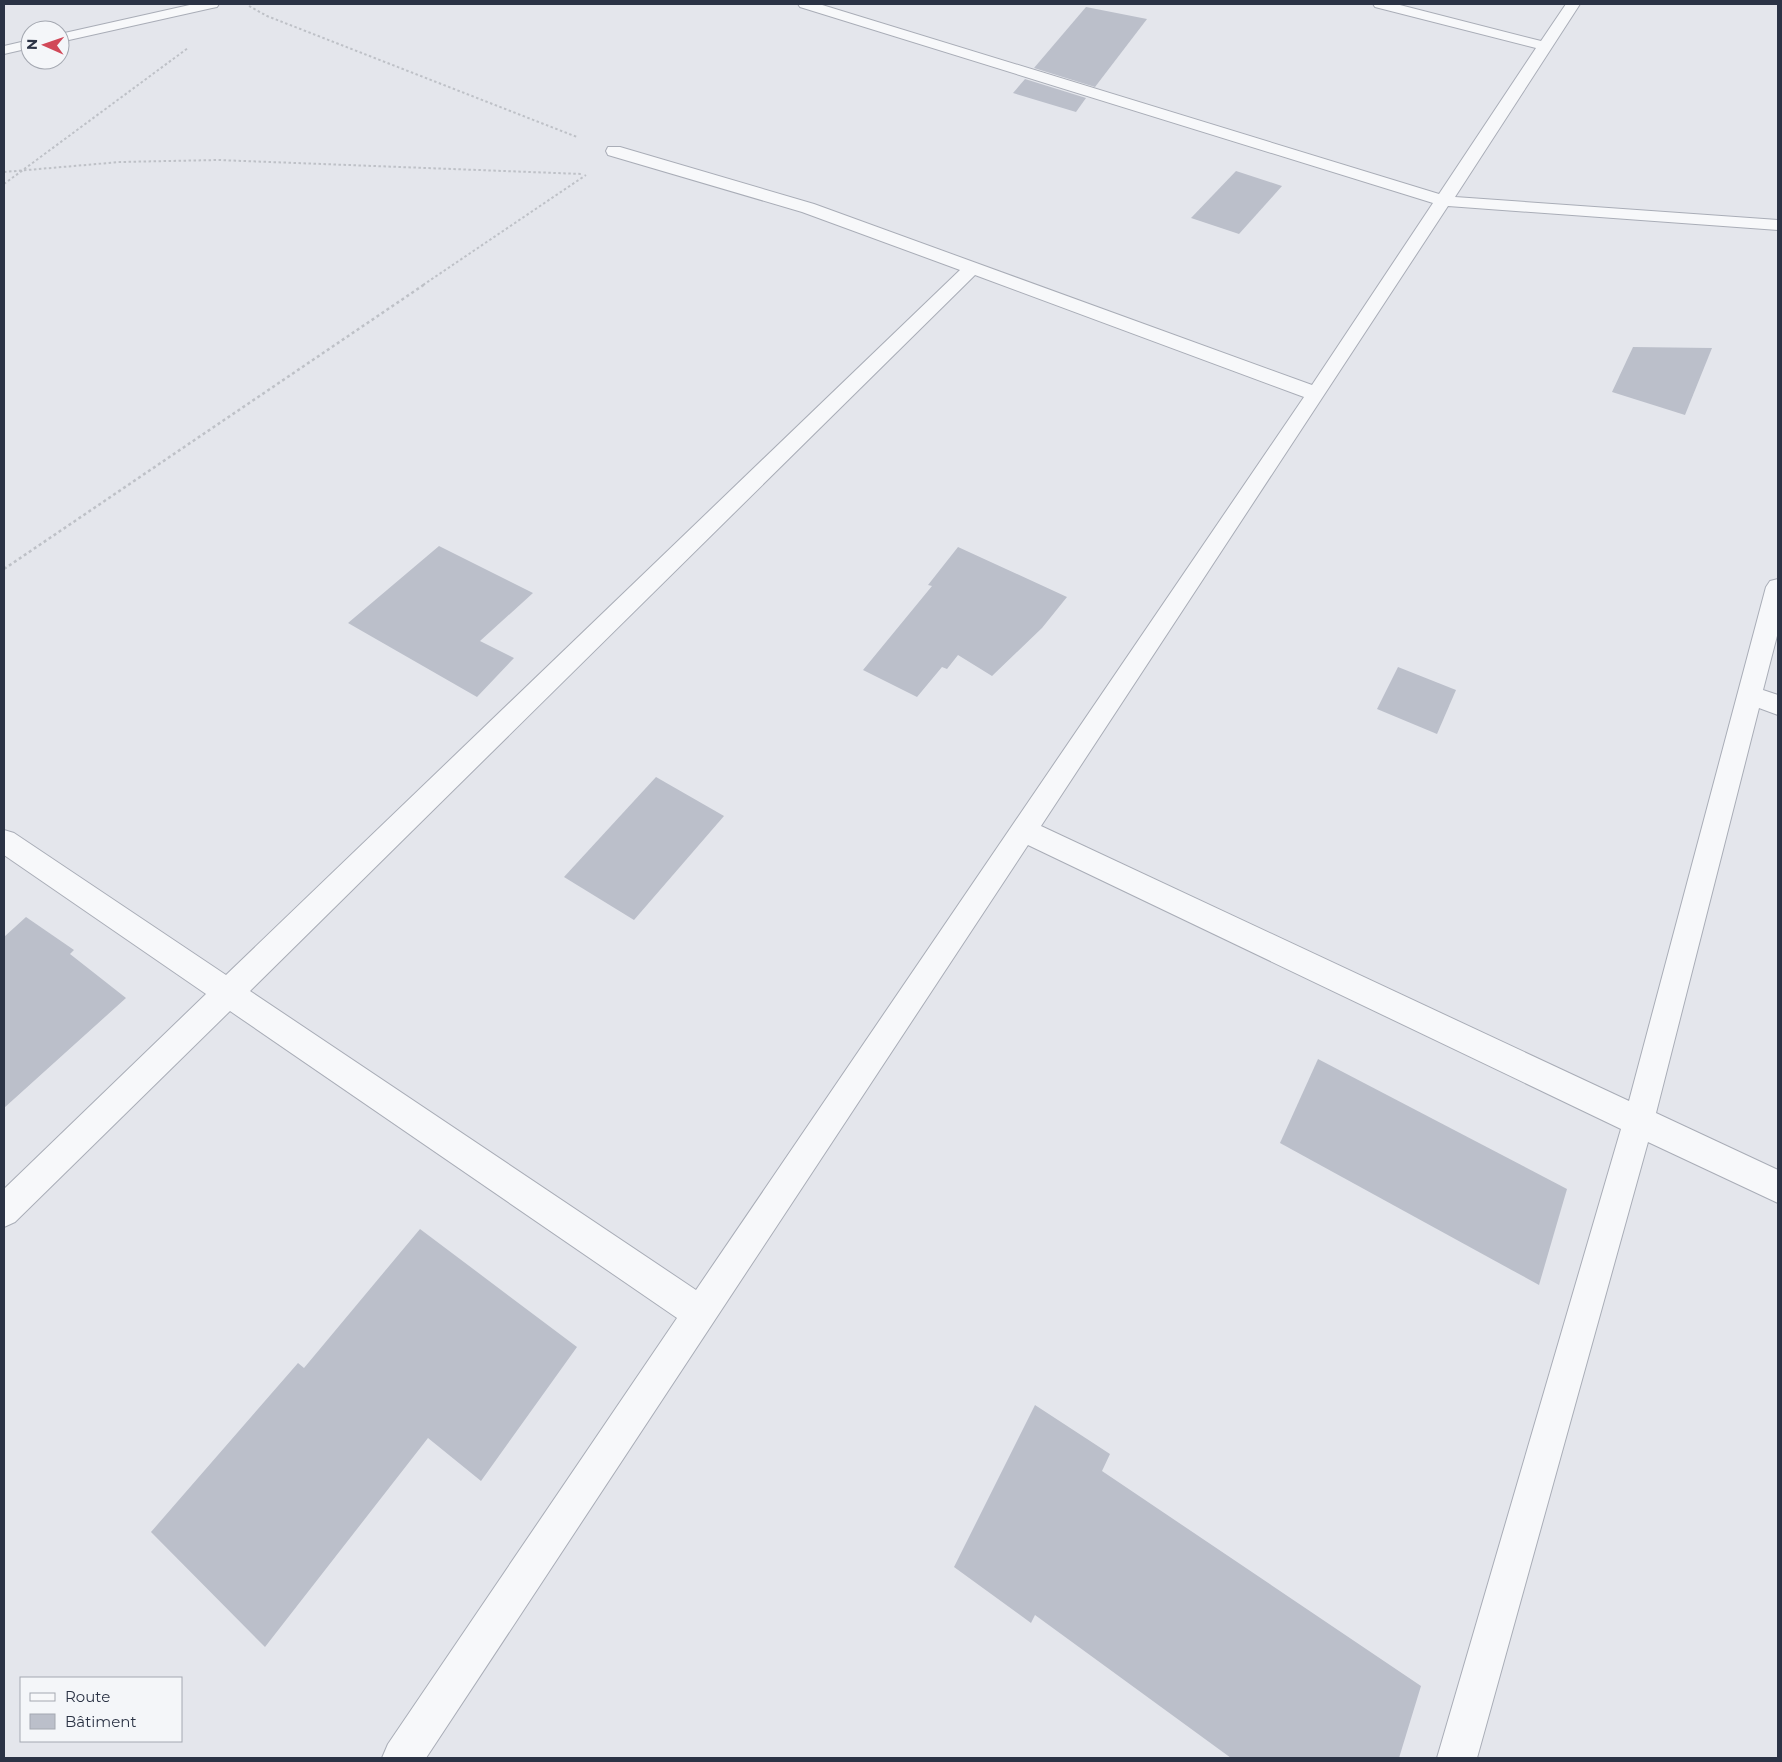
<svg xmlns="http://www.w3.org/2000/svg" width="1782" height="1762" font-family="Montserrat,sans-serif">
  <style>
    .building { fill: #bbbfca }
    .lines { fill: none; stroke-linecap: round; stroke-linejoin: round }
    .minor-casing { stroke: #a9adb7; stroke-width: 2 }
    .path-far1 { stroke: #bec1c7; stroke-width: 2; stroke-dasharray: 2.5 2.5; stroke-linecap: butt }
    .path { stroke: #bec1c7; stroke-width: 2.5; stroke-dasharray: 3 3; stroke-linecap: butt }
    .minor { fill: #f7f8fa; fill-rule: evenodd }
  </style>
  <rect width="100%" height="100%" fill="#e4e6ec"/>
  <g class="building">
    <polygon points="1086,7 1147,19 1095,87 1034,68"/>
    <polygon points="1025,79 1086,98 1076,112 1013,93"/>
    <polygon points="1236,171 1282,186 1239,234 1191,218"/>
    <polygon points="1633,347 1712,348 1685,415 1612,392"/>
    <polygon points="439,546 533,593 480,641 514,658 477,697 348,623"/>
    <polygon points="958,547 1067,597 1042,628 992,676 958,655 947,669 942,667 917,697 863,670 932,586 928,585"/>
    <polygon points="1398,667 1456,690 1437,734 1377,709"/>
    <polygon points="656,777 724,816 634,920 564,877"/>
    <polygon points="26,917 74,950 70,954 126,998 4,1108 4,937"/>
    <polygon points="1318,1059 1567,1189 1539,1285 1280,1143"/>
    <polygon points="420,1229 577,1347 481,1481 428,1438 265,1647 151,1532 298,1363 304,1368"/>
    <polygon points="1035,1405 1110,1454 1102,1471 1421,1686 1399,1758 1231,1758 1035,1615 1031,1623 954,1567"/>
  </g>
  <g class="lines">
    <defs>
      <g id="minor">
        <polygon points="194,4 219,4 217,7 212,8 60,42 60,34"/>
        <path d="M 798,4 L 819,4 L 1439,194 L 1536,48 L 1375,7 L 1373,4 L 1396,4 L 1541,41 L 1566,4 L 1580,4 L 1455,197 L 1778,220 L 1778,230 L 1448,206 L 1041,826 L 1629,1101 L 1766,587 L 1770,581 L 1778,579 L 1778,632 L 1763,690 L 1778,695 L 1778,715 L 1759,708 L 1656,1113 L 1778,1170 L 1778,1203 L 1648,1142 L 1477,1758 L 1437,1758 L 1621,1129 L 1028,845 L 426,1758 L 382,1758 L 388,1744 L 677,1318 L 230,1011 L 15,1222 L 4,1227 L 4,1189 L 206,994 L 4,855 L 4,830 L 14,833 L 226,975 L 960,270 L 802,212 L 608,155 L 606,151 L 608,147 L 620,147 L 814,204 L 1312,385 L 1433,203 L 800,7 ZM 975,275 L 1304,397 L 696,1290 L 250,991 Z"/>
        <polygon points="30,40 30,48 4,54 4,46"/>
      </g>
    </defs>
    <use href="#minor" class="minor-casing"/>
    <g class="path-far1">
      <polyline points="249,6 267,16 577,137"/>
      <polyline points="4,172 120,162 218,160 582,174"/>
      <polyline points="4,184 188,48"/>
      <polyline points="423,285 586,175"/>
    </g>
    <polyline class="path" points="4,569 425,284"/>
    <use href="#minor" class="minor"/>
  </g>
  <rect width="1782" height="1762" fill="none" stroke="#2b3345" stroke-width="10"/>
  <rect x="20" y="1677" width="162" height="65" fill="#f4f6f9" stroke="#a4a8b1"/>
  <rect x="30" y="1693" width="25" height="8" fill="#f7f8fa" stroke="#a4a8b1"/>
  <text x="65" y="1702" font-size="15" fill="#2b3345">Route</text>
  <rect x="30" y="1714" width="25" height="15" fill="#bbbfca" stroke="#a4a8b1"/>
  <text x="65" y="1727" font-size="15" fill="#2b3345">Bâtiment</text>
  <g transform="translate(45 45) rotate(272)"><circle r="24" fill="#f4f6f9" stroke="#a4a8b1"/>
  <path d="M0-4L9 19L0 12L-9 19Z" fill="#d14858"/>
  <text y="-8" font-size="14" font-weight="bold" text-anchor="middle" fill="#2b3345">N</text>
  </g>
</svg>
